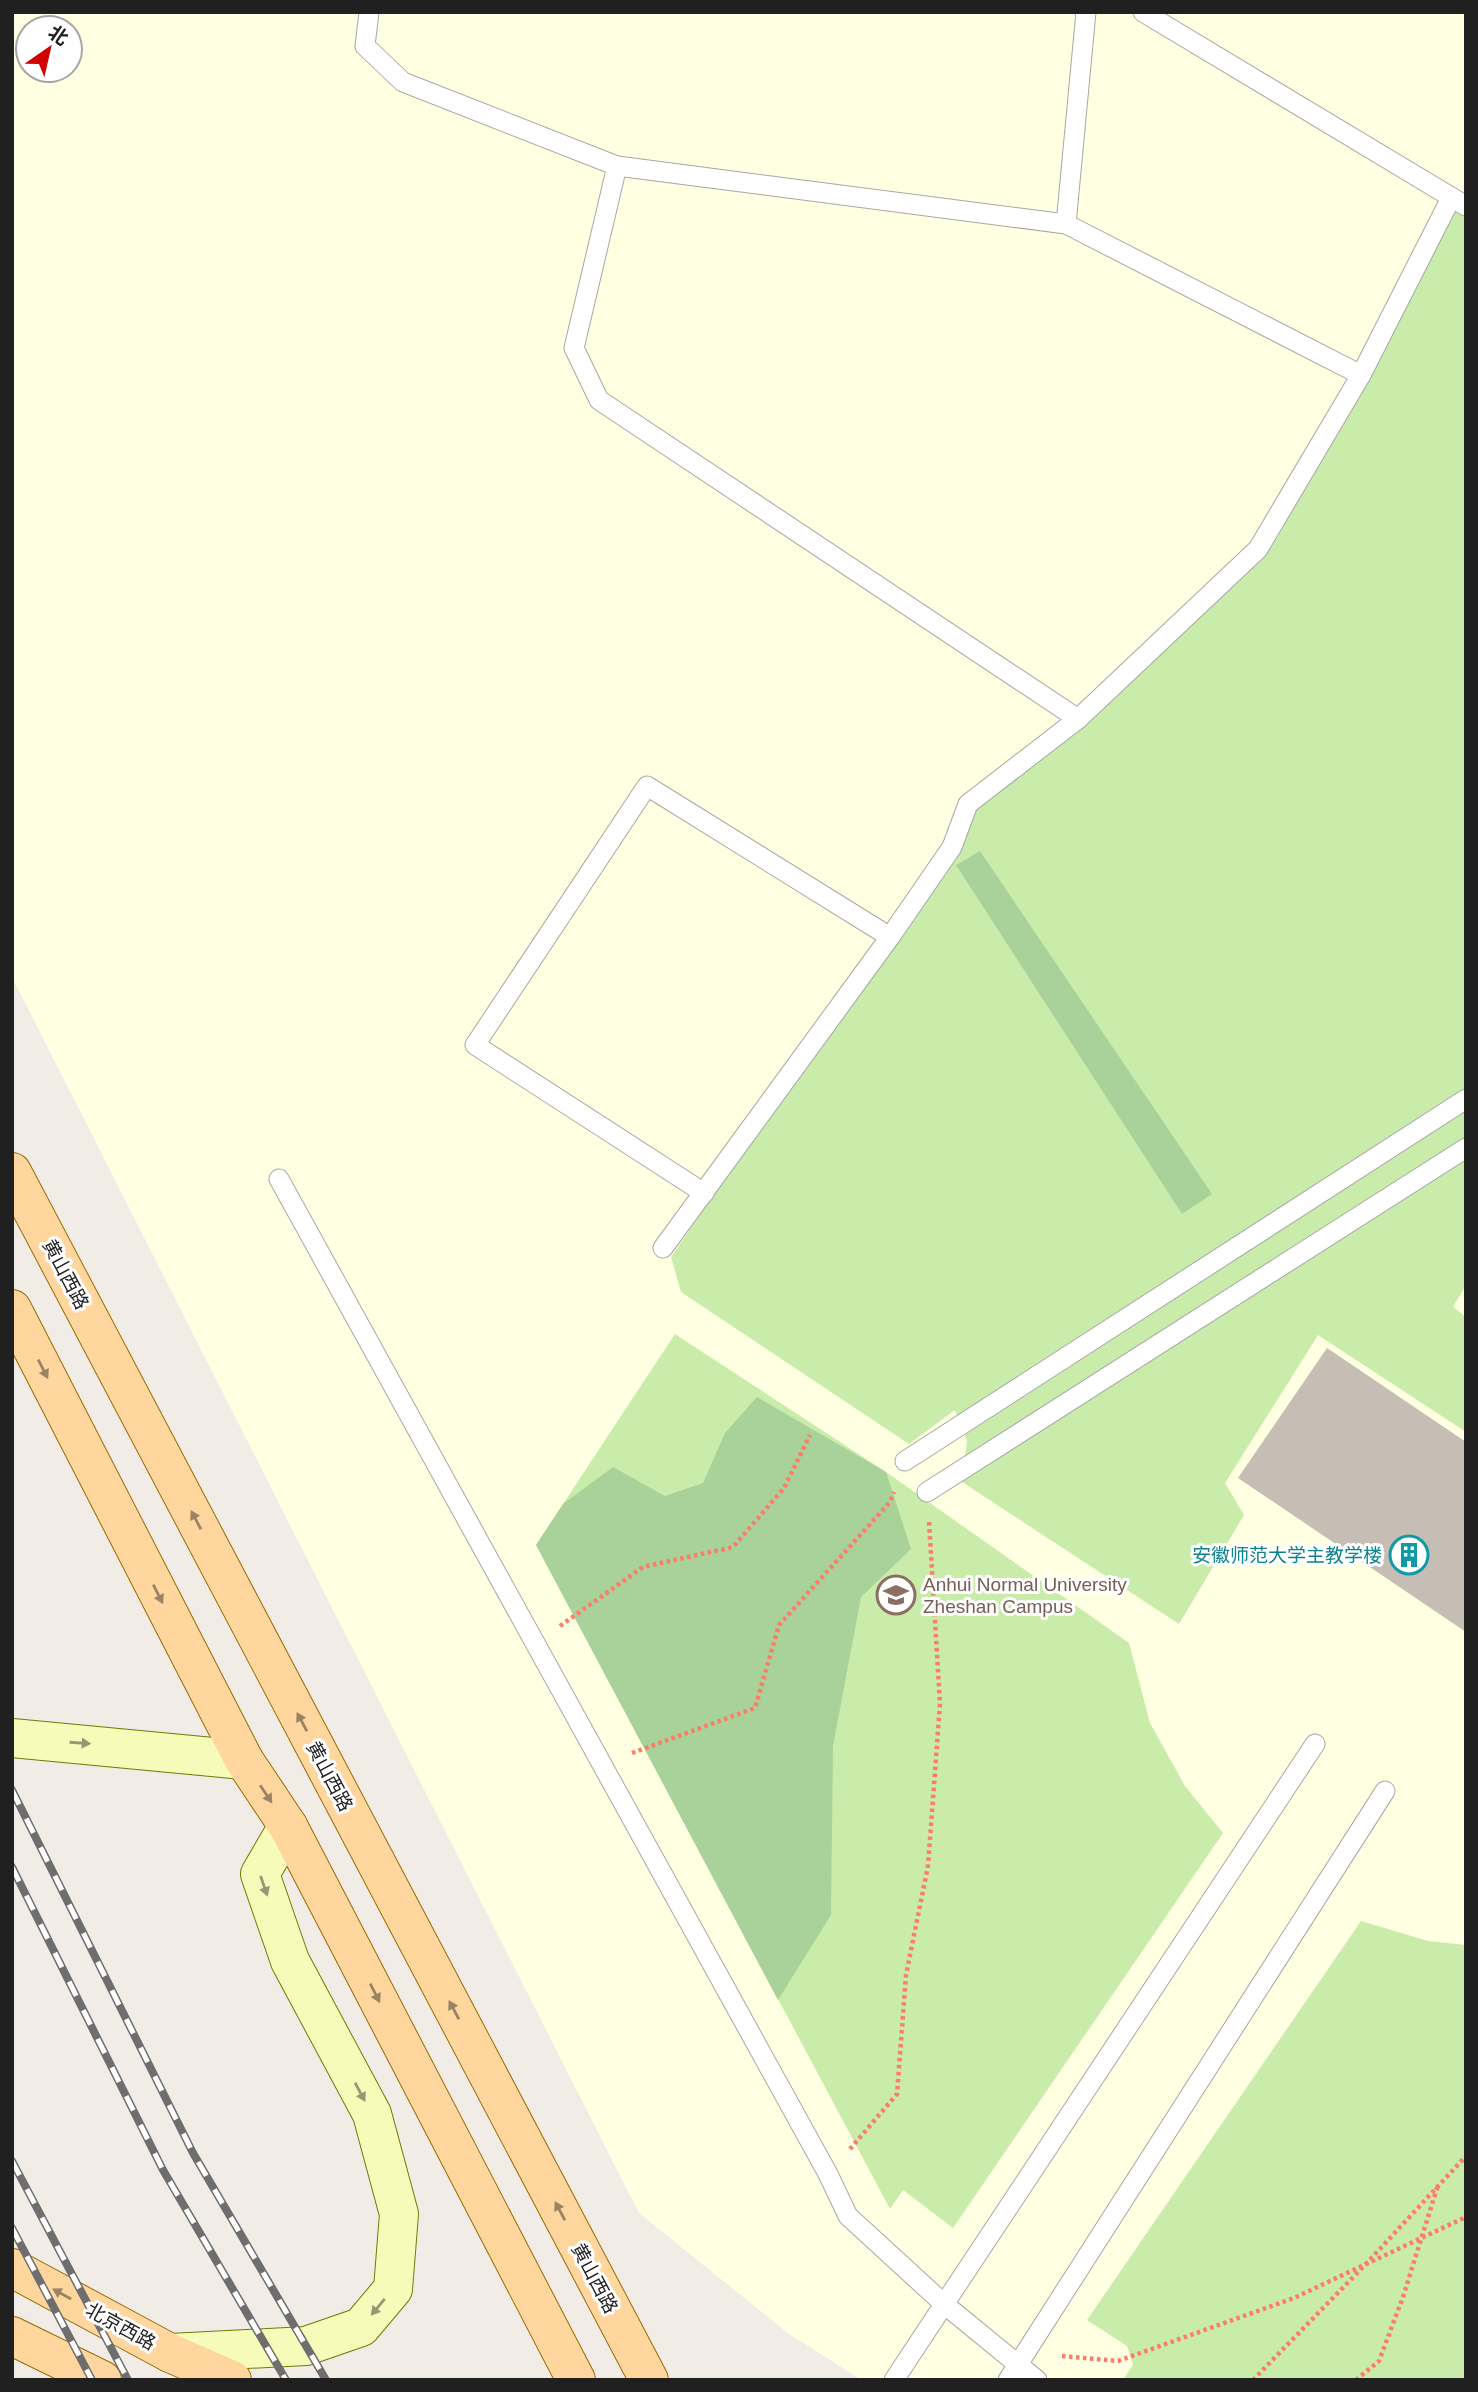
<svg xmlns="http://www.w3.org/2000/svg" width="1478" height="2392" font-family="Arial,'Noto Sans SC',sans-serif">
  <style>
    .education { fill: #ffffe1; fill-rule: evenodd }
    .grass { fill: #caecab }
    .forest { fill: #a9d19a }
    .building { fill: #c6bdb5 }
    .lines { fill: none; stroke-linecap: round; stroke-linejoin: round }
    .lane-casing { stroke: #a7a7a7; stroke-width: 21 }
    .secondary-casing { stroke: #6d7c02; stroke-width: 40 }
    .primary-casing { stroke: #9c6a00; stroke-width: 40 }
    .path { stroke: #fd7c6a; stroke-width: 4.5; stroke-dasharray: 3.5 3.5; stroke-linecap: butt }
    .lane { stroke: #fff; stroke-width: 19 }
    .secondary { stroke: #f7fbb9; stroke-width: 38 }
    .primary { stroke: #fed69e; stroke-width: 38 }
    .rail-casing { stroke: #6e6e6e; stroke-width: 8 }
    .rail { stroke: #fff; stroke-width: 5; stroke-dasharray: 16; stroke-linecap: butt }
    .oneway { fill: #9a8465 }
    .oneway2 { fill: #969874 }
    .labels { text-anchor: middle; stroke-width: 6; stroke-linejoin: round; paint-order: stroke }
    .street-label { font-size: 19px; fill: #202020; stroke: #fff }
    .culture-label { font-size: 19px; fill: #0d838f; stroke: #fff; text-anchor: end }
    .education-label { font-size: 19px; fill: #785e54; stroke: #fff; text-anchor: start }
  </style>
  <rect width="100%" height="100%" fill="#f1ede6"/>
  <path class="education" d="M 12,12 L 1466,12 L 1466,2380 L 862,2380 L 789,2334 L 639,2213 L 12,977 ZM 28,28 L 70,28 L 70,70 L 28,70 Z"/>
  <g class="grass">
    <polygon points="1451,198 1466,206 1466,1285 1453,1307 1466,1317 1466,1432 1318,1335 1225,1483 1244,1515 1179,1624 962,1482 967,1441 955,1410 909,1444 681,1292 671,1257 952,847 968,804 1258,549"/>
    <polygon points="675,1334 886,1472 1129,1643 1150,1723 1185,1786 1223,1833 953,2228 903,2190 890,2209 536,1545"/>
    <polygon points="1361,1921 1428,1941 1466,1945 1466,2380 1123,2380 1133,2365 1127,2346 1087,2320"/>
  </g>
  <g class="forest">
    <polygon points="980,851 1212,1194 1182,1214 956,865"/>
    <polygon points="757,1397 886,1472 911,1549 861,1597 833,1746 831,1915 778,2000 536,1545 563,1504 613,1467 665,1496 703,1483 725,1433"/>
  </g>
  <polygon class="building" points="1327,1348 1466,1442 1466,1632 1238,1478"/>
  <g class="lines">
    <defs>
      <g id="lane">
        <polyline points="369,12 365,46 403,82 617,166 574,348 599,400 1078,719"/>
        <polyline points="1143,12 1466,206"/>
        <polyline points="617,166 1066,224 1361,375"/>
        <polyline points="1066,224 1086,12"/>
        <polyline points="279,1179 828,2174 848,2216 944,2304 1037,2380"/>
        <polyline points="704,1193 475,1045 647,786 890,937"/>
        <polyline points="663,1248 890,937 952,847 968,804 1078,719 1258,549 1361,375 1451,198"/>
        <polyline points="905,1461 1466,1099"/>
        <polyline points="927,1492 1466,1148"/>
        <polyline points="894,2380 1315,1744"/>
        <polyline points="1008,2380 1385,1791"/>
      </g>
      <g id="secondary">
        <polyline points="12,1738 244,1760"/>
        <polyline points="170,2353 306,2346 361,2327 393,2289 399,2214 372,2114 290,1961 260,1874 288,1826"/>
      </g>
      <g id="primary">
        <polyline points="12,1172 649,2380"/>
        <polyline points="12,1309 244,1760 288,1826 576,2380"/>
        <polyline points="12,2268 170,2353 232,2380"/>
        <polyline points="12,2336 102,2380"/>
      </g>
    </defs>
    <use href="#lane" class="lane-casing"/>
    <use href="#secondary" class="secondary-casing"/>
    <use href="#primary" class="primary-casing"/>
    <g class="path">
      <polyline points="560,1626 643,1567 733,1547 784,1488 810,1435"/>
      <polyline points="632,1753 755,1708 779,1625 890,1502 894,1492"/>
      <polyline points="850,2149 897,2094 906,1975 928,1866 940,1704 929,1521"/>
      <polyline points="1062,2356 1118,2361 1294,2298 1466,2217"/>
      <polyline points="1253,2380 1365,2265 1466,2156"/>
      <polyline points="1356,2380 1379,2361 1403,2297 1438,2185"/>
    </g>
    <use href="#lane" class="lane"/>
    <use href="#secondary" class="secondary"/>
    <use href="#primary" class="primary"/>
    <defs>
      <g id="rail">
        <polyline points="12,1790 193,2153 326,2380"/>
        <polyline points="12,1867 163,2170 286,2380"/>
        <polyline points="12,2161 128,2380"/>
        <polyline points="12,2228 92,2380"/>
      </g>
    </defs>
    <use href="#rail" class="rail-casing"/>
    <use href="#rail" class="rail"/>
  </g>
  <defs><path id="oneway-solid" d="M-6-.8H1V-3.2L6.5 0L1 3.2V.8H-6Z" transform="scale(1.75)"/></defs>
  <g class="oneway">
    <use href="#oneway-solid" transform="translate(43 1369) rotate(63)"/>
    <use href="#oneway-solid" transform="translate(196 1520) rotate(-118)"/>
    <use href="#oneway-solid" transform="translate(158 1594) rotate(63)"/>
    <use href="#oneway-solid" transform="translate(302 1722) rotate(-118)"/>
    <use href="#oneway-solid" transform="translate(266 1794) rotate(56)"/>
    <use href="#oneway-solid" transform="translate(375 1993) rotate(63)"/>
    <use href="#oneway-solid" transform="translate(454 2010) rotate(-118)"/>
    <use href="#oneway-solid" transform="translate(560 2211) rotate(-118)"/>
    <use href="#oneway-solid" transform="translate(62 2294) rotate(-151)"/>
  </g>
  <g class="oneway2">
    <use href="#oneway-solid" transform="translate(80 1743) rotate(4)"/>
    <use href="#oneway-solid" transform="translate(264 1886) rotate(71)"/>
    <use href="#oneway-solid" transform="translate(360 2092) rotate(62)"/>
    <use href="#oneway-solid" transform="translate(378 2307) rotate(130)"/>
  </g>
  <defs>
    <symbol id="building-ring" viewBox="-11 -11 22 22"><circle r="9.5" fill="#fff" stroke="#0f9aa8" stroke-width="1.5"/><path d="M-4-6H4V6H1V3H-1V6H-4ZM-2.5-4.3h1.7v1.8h-1.7ZM.8-4.3h1.7v1.8H.8ZM-2.5-1h1.7V.8h-1.7ZM.8-1h1.7V.8H.8Z" fill="#0f9aa8"/></symbol>
    <symbol id="university-ring" viewBox="-11 -11 22 22"><circle r="9.5" fill="#fff" stroke="#8d6e63" stroke-width="1.5"/><path d="M0-5L7-2L0 1L-7-2ZM-4 1L0 2.5L4 1V4Q0 6-4 4Z" fill="#8d6e63"/></symbol>
  </defs>
  <g fill-rule="evenodd">
    <use href="#building-ring" x="1387" y="1533" width="44" height="44"/>
    <use href="#university-ring" x="874" y="1573" width="44" height="44"/>
  </g>
  <g class="labels">
    <g class="street-label">
      <text transform="translate(66 1274) rotate(62)" y="7">黄山西路</text>
      <text transform="translate(330 1776) rotate(62)" y="7">黄山西路</text>
      <text transform="translate(595 2278) rotate(62)" y="7">黄山西路</text>
      <text transform="translate(121 2326) rotate(29)" y="7">北京西路</text>
    </g>
    <g class="culture-label">
      <text x="1382" y="1562">安徽师范大学主教学楼</text>
    </g>
    <g class="education-label">
      <text x="923" y="1591">Anhui Normal University<tspan x="923" dy="22">Zheshan Campus</tspan></text>
    </g>
  </g>
  <rect width="1478" height="2392" fill="none" stroke="#202020" stroke-width="28"/>
  <g transform="translate(49 49) rotate(34)"><circle r="33" fill="#ffffff" stroke="#a6a6a6" stroke-width="2"/>
  <path d="M0-5L12 26L0 18L-12 26Z" fill="#d00300"/>
  <text y="-10" font-size="19" font-weight="bold" text-anchor="middle" fill="#202020">北</text>
  </g>
</svg>
